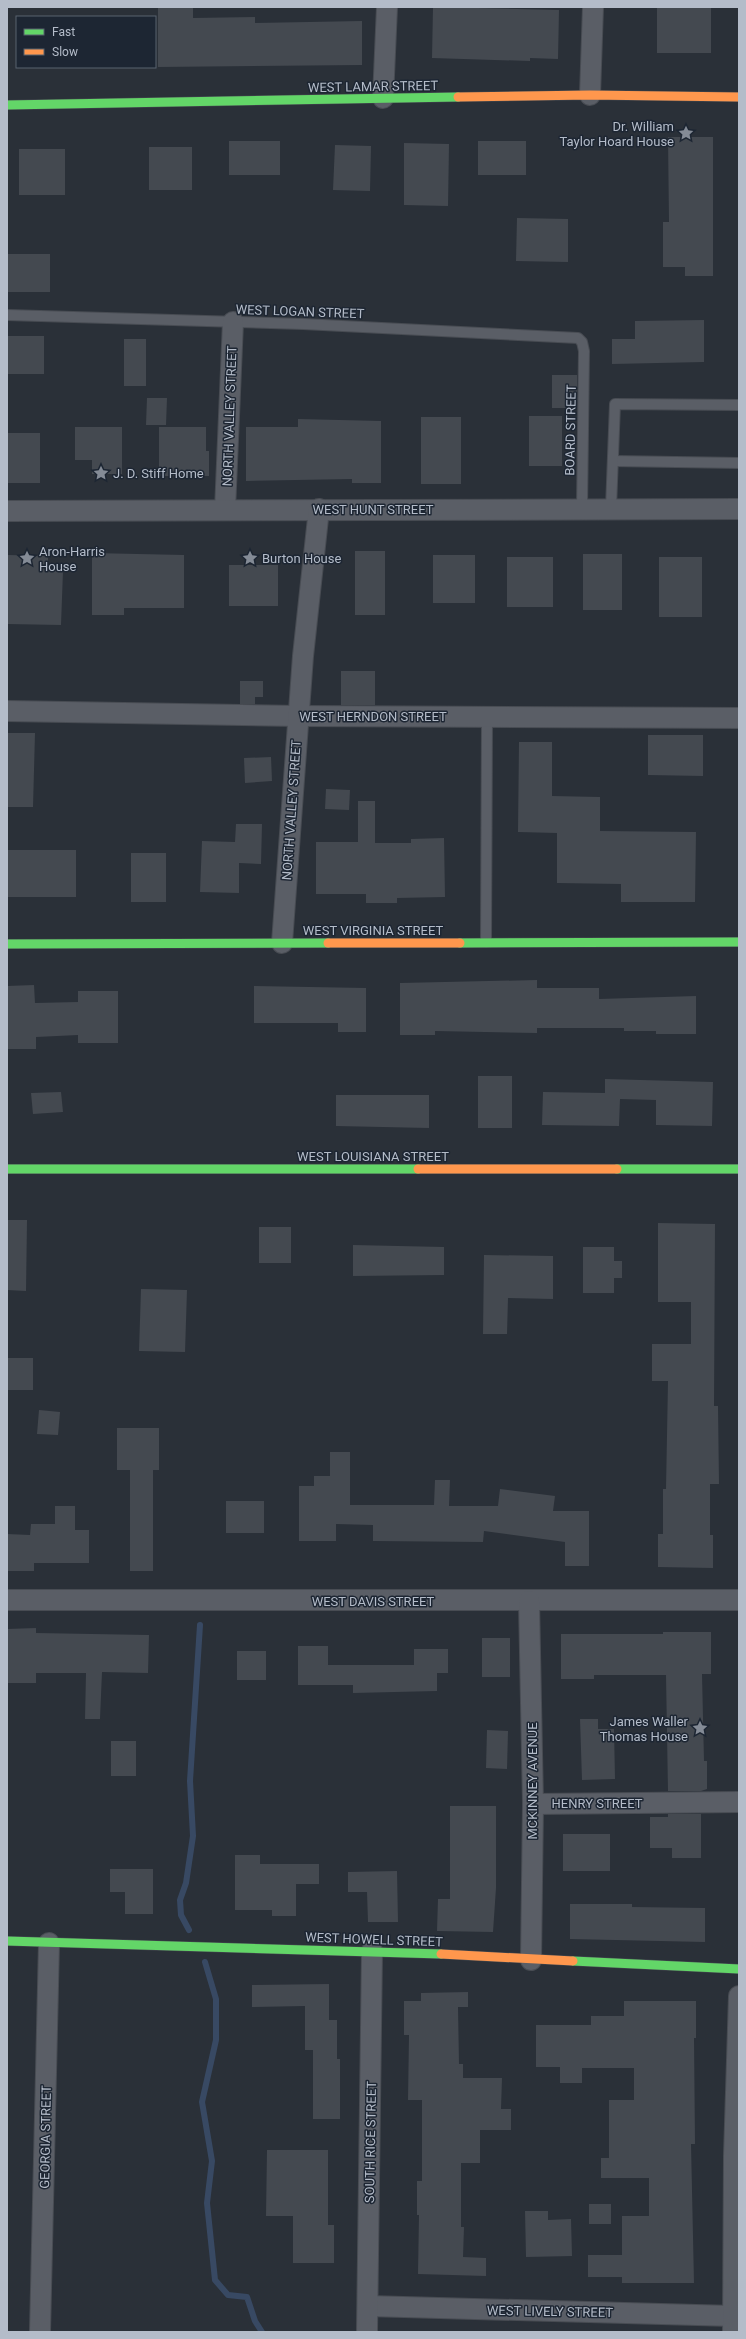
<svg xmlns="http://www.w3.org/2000/svg" width="746" height="2339" font-family="Roboto,sans-serif">
  <style>
    .lines { fill: none; stroke-linecap: round; stroke-linejoin: round }
    .stream { stroke: #384963; stroke-width: 6 }
    .building { fill: #444950 }
    .lane-casing { stroke: #484c53; stroke-width: 12 }
    .street-casing { stroke: #484c53; stroke-width: 22 }
    .fast-casing { stroke: #484c53; stroke-width: 10 }
    .slow-casing { stroke: #484c53; stroke-width: 10 }
    .lane { stroke: #5a5e66; stroke-width: 10 }
    .street { stroke: #5a5e66; stroke-width: 20 }
    .fast { stroke: #63d668; stroke-width: 9 }
    .slow { stroke: #ff974d; stroke-width: 9 }
    .labels { text-anchor: middle; stroke-width: 3; stroke-linejoin: round; paint-order: stroke }
    .street-label { font-size: 13px; fill: #b4bcc9; stroke: #1d2633 }
    .poi-label { font-size: 13px; fill: #b4bcc9; stroke: #1d2633; text-anchor: start }
  </style>
  <rect width="100%" height="100%" fill="#2a3038"/>
  <g class="lines">
    <g class="stream">
      <polyline points="189,1930 181,1915 180,1900 186,1883 193,1836 190,1781 200,1625"/>
      <polyline points="205,1962 216,1999 216,2040 202,2102 212,2161 207,2203 215,2280 228,2295 247,2297 255,2321 262,2332"/>
    </g>
  </g>
  <g class="building">
    <polygon points="158,7 193,7 193,18 255,17 255,23 362,21 362,65 158,67"/>
    <polygon points="433,7 559,10 558,59 530,58 530,61 432,58"/>
    <polygon points="657,7 711,8 711,53 657,53"/>
    <polygon points="668,137 713,137 713,276 685,276 685,267 663,267 663,222 669,222"/>
    <rect x="229" y="141" width="51" height="34"/>
    <rect x="478" y="141" width="48" height="34"/>
    <polygon points="404,143 449,144 448,206 404,205"/>
    <polygon points="335,145 371,146 370,191 333,190"/>
    <rect x="149" y="147" width="43" height="43"/>
    <rect x="19" y="149" width="46" height="46"/>
    <polygon points="517,218 568,219 568,262 516,261"/>
    <rect x="7" y="254" width="43" height="38"/>
    <polygon points="704,320 704,362 612,364 612,339 635,339 635,321"/>
    <rect x="7" y="336" width="37" height="38"/>
    <rect x="124" y="339" width="22" height="47"/>
    <rect x="552" y="375" width="25" height="33"/>
    <polygon points="147,398 167,398 166,425 146,425"/>
    <rect x="529" y="416" width="33" height="50"/>
    <rect x="421" y="417" width="40" height="67"/>
    <polygon points="298,419 381,421 381,483 352,483 352,479 246,481 246,427 298,427"/>
    <polygon points="75,427 122,427 122,474 92,474 92,460 75,460"/>
    <polygon points="159,427 206,427 206,451 209,451 209,476 159,476"/>
    <rect x="8" y="433" width="32" height="50"/>
    <rect x="355" y="551" width="30" height="64"/>
    <polygon points="92,553 184,555 184,608 124,608 124,615 92,615"/>
    <rect x="583" y="554" width="39" height="56"/>
    <polygon points="8,555 48,556 48,571 63,571 61,625 7,624"/>
    <rect x="433" y="555" width="42" height="48"/>
    <rect x="507" y="557" width="46" height="50"/>
    <rect x="659" y="557" width="43" height="60"/>
    <rect x="229" y="565" width="49" height="41"/>
    <rect x="341" y="671" width="34" height="34"/>
    <polygon points="240,681 263,681 263,697 255,697 255,704 240,704"/>
    <polygon points="7,733 35,733 33,807 7,807"/>
    <polygon points="648,735 703,735 703,776 648,775"/>
    <polygon points="519,742 552,742 552,796 600,797 600,831 696,832 695,902 621,902 621,884 557,883 557,833 518,832"/>
    <polygon points="271,757 272,781 245,783 244,758"/>
    <polygon points="326,789 350,790 349,810 325,809"/>
    <polygon points="358,801 375,801 375,843 411,843 411,839 444,838 445,897 397,898 397,903 366,903 366,894 316,894 316,842 358,842"/>
    <polygon points="236,824 262,824 261,864 239,863 239,893 200,892 202,841 235,842"/>
    <rect x="7" y="850" width="69" height="47"/>
    <rect x="131" y="853" width="35" height="49"/>
    <polygon points="537,980 537,988 599,988 599,999 696,996 696,1034 656,1034 656,1031 624,1031 624,1028 537,1028 537,1033 435,1031 435,1035 400,1035 400,983"/>
    <polygon points="34,985 35,1003 78,1002 78,991 118,991 118,1043 78,1043 78,1035 36,1037 36,1049 7,1049 7,986"/>
    <polygon points="254,986 366,988 366,1032 338,1032 338,1023 254,1023"/>
    <rect x="478" y="1076" width="34" height="52"/>
    <polygon points="605,1079 713,1082 712,1126 656,1125 656,1100 620,1099 619,1126 542,1125 543,1092 605,1093"/>
    <polygon points="61,1092 63,1112 33,1114 31,1093"/>
    <polygon points="336,1095 429,1095 429,1128 336,1126"/>
    <polygon points="7,1220 27,1220 26,1291 7,1290"/>
    <polygon points="658,1223 715,1224 714,1406 718,1406 719,1484 710,1484 710,1535 713,1535 713,1568 658,1567 658,1534 663,1534 663,1489 666,1489 668,1381 652,1381 652,1344 691,1344 691,1302 658,1302"/>
    <rect x="259" y="1227" width="32" height="36"/>
    <polygon points="353,1245 444,1247 444,1275 353,1276"/>
    <polygon points="583,1247 614,1247 614,1261 622,1261 622,1278 614,1278 614,1293 583,1293"/>
    <polygon points="484,1255 553,1256 553,1299 508,1298 507,1334 483,1334"/>
    <polygon points="141,1289 187,1290 185,1352 139,1351"/>
    <rect x="7" y="1358" width="26" height="32"/>
    <polygon points="39,1410 60,1412 58,1435 37,1434"/>
    <polygon points="117,1428 159,1428 159,1470 153,1470 153,1571 130,1571 130,1470 117,1470"/>
    <polygon points="330,1452 350,1452 350,1505 434,1505 435,1480 450,1480 449,1506 498,1506 500,1489 555,1496 553,1511 589,1511 589,1566 565,1566 565,1542 484,1531 483,1542 373,1541 373,1525 336,1524 336,1541 299,1541 299,1486 314,1486 314,1476 330,1476"/>
    <rect x="226" y="1501" width="38" height="32"/>
    <polygon points="55,1506 75,1506 75,1530 89,1530 89,1563 34,1563 34,1571 7,1571 7,1534 30,1535 31,1524 55,1524"/>
    <polygon points="36,1628 36,1633 149,1635 148,1673 102,1672 100,1719 85,1719 86,1673 36,1673 36,1683 7,1683 7,1629"/>
    <polygon points="663,1632 711,1632 711,1674 702,1674 704,1761 707,1761 707,1789 701,1791 668,1791 666,1675 594,1675 594,1679 561,1679 561,1634 663,1634"/>
    <rect x="482" y="1638" width="28" height="39"/>
    <polygon points="298,1646 328,1646 328,1665 414,1665 414,1649 448,1649 448,1673 437,1673 437,1691 353,1693 353,1685 298,1685"/>
    <rect x="237" y="1651" width="29" height="29"/>
    <polygon points="580,1719 598,1719 598,1729 614,1729 615,1779 582,1780"/>
    <polygon points="487,1730 508,1731 507,1769 486,1768"/>
    <rect x="111" y="1741" width="25" height="35"/>
    <polygon points="450,1806 496,1806 496,1888 493,1932 437,1931 438,1899 450,1899"/>
    <polygon points="668,1814 701,1814 701,1858 672,1858 672,1848 650,1848 650,1817 668,1817"/>
    <rect x="563" y="1834" width="47" height="37"/>
    <polygon points="235,1855 260,1855 260,1864 319,1864 319,1884 296,1884 296,1916 272,1916 272,1910 235,1910"/>
    <polygon points="110,1869 153,1869 153,1914 125,1914 125,1892 110,1892"/>
    <polygon points="397,1871 398,1922 368,1922 367,1892 348,1892 348,1872"/>
    <polygon points="570,1904 632,1904 632,1907 705,1908 705,1942 570,1939"/>
    <polygon points="329,1984 329,2020 337,2020 337,2059 340,2059 340,2119 313,2119 313,2050 305,2050 305,2006 252,2007 252,1985"/>
    <polygon points="468,1992 468,2007 458,2007 459,2064 463,2064 463,2078 502,2078 501,2109 511,2109 511,2130 480,2130 480,2163 461,2163 461,2227 464,2227 463,2257 486,2258 486,2276 418,2274 419,2215 417,2215 417,2181 422,2181 422,2100 408,2100 409,2035 404,2035 404,2001 421,2001 421,1993"/>
    <polygon points="624,2001 696,2001 696,2038 694,2038 695,2144 691,2144 694,2283 622,2283 622,2277 588,2277 588,2255 622,2255 622,2216 649,2216 649,2178 601,2178 601,2158 609,2158 609,2100 634,2100 634,2068 582,2068 582,2083 560,2083 560,2067 536,2067 536,2025 591,2025 591,2016 624,2016"/>
    <polygon points="267,2150 328,2150 328,2225 334,2225 334,2263 293,2263 293,2216 266,2216"/>
    <rect x="589" y="2204" width="22" height="20"/>
    <polygon points="525,2211 548,2211 548,2220 571,2219 572,2256 526,2257"/>
  </g>
  <g class="lines">
    <defs>
      <g id="lane">
        <polyline points="7,315 303,324 578,338 582,342 584,351 582,509"/>
        <polyline points="613,461 739,463"/>
        <polyline points="611,508 615,404 739,405"/>
        <polyline points="486,942 487,716"/>
      </g>
      <g id="street">
        <polyline points="590,95 593,7"/>
        <polyline points="383,98 387,7"/>
        <polyline points="225,510 233,322"/>
        <polyline points="7,511 739,509"/>
        <polyline points="7,711 298,716 739,718"/>
        <polyline points="282,943 303,656 319,509"/>
        <polyline points="7,1600 739,1600"/>
        <polyline points="529,1601 533,1804 531,1960"/>
        <polyline points="533,1804 739,1802"/>
        <polyline points="368,2306 733,2316"/>
        <polyline points="40,2332 49,1943"/>
        <polyline points="367,2332 372,1951"/>
        <polyline points="733,2332 734,2156 739,1996"/>
      </g>
      <g id="fast">
        <polyline points="7,105 458,97"/>
        <polyline points="460,943 739,942"/>
        <polyline points="7,944 328,943"/>
        <polyline points="7,1169 418,1169"/>
        <polyline points="617,1169 739,1169"/>
        <polyline points="7,1941 441,1954"/>
        <polyline points="573,1961 739,1969"/>
      </g>
      <g id="slow">
        <polyline points="458,97 590,95 739,97"/>
        <polyline points="328,943 460,943"/>
        <polyline points="418,1169 617,1169"/>
        <polyline points="441,1954 573,1961"/>
      </g>
    </defs>
    <use href="#lane" class="lane-casing"/>
    <use href="#street" class="street-casing"/>
    <use href="#fast" class="fast-casing"/>
    <use href="#slow" class="slow-casing"/>
    <use href="#lane" class="lane"/>
    <use href="#street" class="street"/>
    <use href="#fast" class="fast"/>
    <use href="#slow" class="slow"/>
  </g>
  <defs>
    <symbol id="sight-bare" viewBox="-9 -9 18 18"><path d="M0-6L1.8-2.2L6-1.7L2.9 1.2L3.7 5.4L0 3.3L-3.7 5.4L-2.9 1.2L-6-1.7L-1.8-2.2Z" fill="#848b96" stroke="#1d2633" stroke-width="2.5" paint-order="stroke"/></symbol>
  </defs>
  <g fill-rule="evenodd">
    <use href="#sight-bare" x="675" y="122" width="22" height="22"/>
    <use href="#sight-bare" x="90" y="462" width="22" height="22"/>
    <use href="#sight-bare" x="16" y="547" width="22" height="22"/>
    <use href="#sight-bare" x="239" y="547" width="22" height="22"/>
    <use href="#sight-bare" x="689" y="1717" width="22" height="22"/>
  </g>
  <g class="labels">
    <g class="street-label">
      <text transform="translate(373 86) rotate(-1)" y="5">WEST LAMAR STREET</text>
      <text transform="translate(300 311) rotate(2)" y="5">WEST LOGAN STREET</text>
      <text transform="translate(229 416) rotate(-88)" y="5">NORTH VALLEY STREET</text>
      <text transform="translate(570 430) rotate(-89)" y="5">BOARD STREET</text>
      <text x="373" y="514">WEST HUNT STREET</text>
      <text x="373" y="721">WEST HERNDON STREET</text>
      <text transform="translate(291 810) rotate(-86)" y="5">NORTH VALLEY STREET</text>
      <text x="373" y="935">WEST VIRGINIA STREET</text>
      <text x="373" y="1161">WEST LOUISIANA STREET</text>
      <text x="373" y="1606">WEST DAVIS STREET</text>
      <text transform="translate(532 1781) rotate(-90)" y="5">MCKINNEY AVENUE</text>
      <text x="597" y="1808">HENRY STREET</text>
      <text transform="translate(374 1939) rotate(2)" y="5">WEST HOWELL STREET</text>
      <text transform="translate(45 2137) rotate(-89)" y="5">GEORGIA STREET</text>
      <text transform="translate(370 2142) rotate(-89)" y="5">SOUTH RICE STREET</text>
      <text transform="translate(550 2311) rotate(1)" y="5">WEST LIVELY STREET</text>
    </g>
    <g class="poi-label">
      <text x="674" y="131" text-anchor="end">Dr. William<tspan x="674" dy="15">Taylor Hoard House</tspan></text>
      <text x="113" y="478">J. D. Stiff Home</text>
      <text x="39" y="556">Aron-Harris<tspan x="39" dy="15">House</tspan></text>
      <text x="262" y="563">Burton House</text>
      <text x="688" y="1726" text-anchor="end">James Waller<tspan x="688" dy="15">Thomas House</tspan></text>
    </g>
  </g>
  <rect width="746" height="2339" fill="none" stroke="#b4bcc9" stroke-width="16"/>
  <rect x="16" y="16" width="140" height="52" fill="#1d2633" stroke="#59626f"/>
  <rect x="24" y="29" width="20" height="6" fill="#63d668" stroke="#59626f"/>
  <text x="52" y="36" font-size="12" fill="#b4bcc9">Fast</text>
  <rect x="24" y="49" width="20" height="6" fill="#ff974d" stroke="#59626f"/>
  <text x="52" y="56" font-size="12" fill="#b4bcc9">Slow</text>
</svg>
